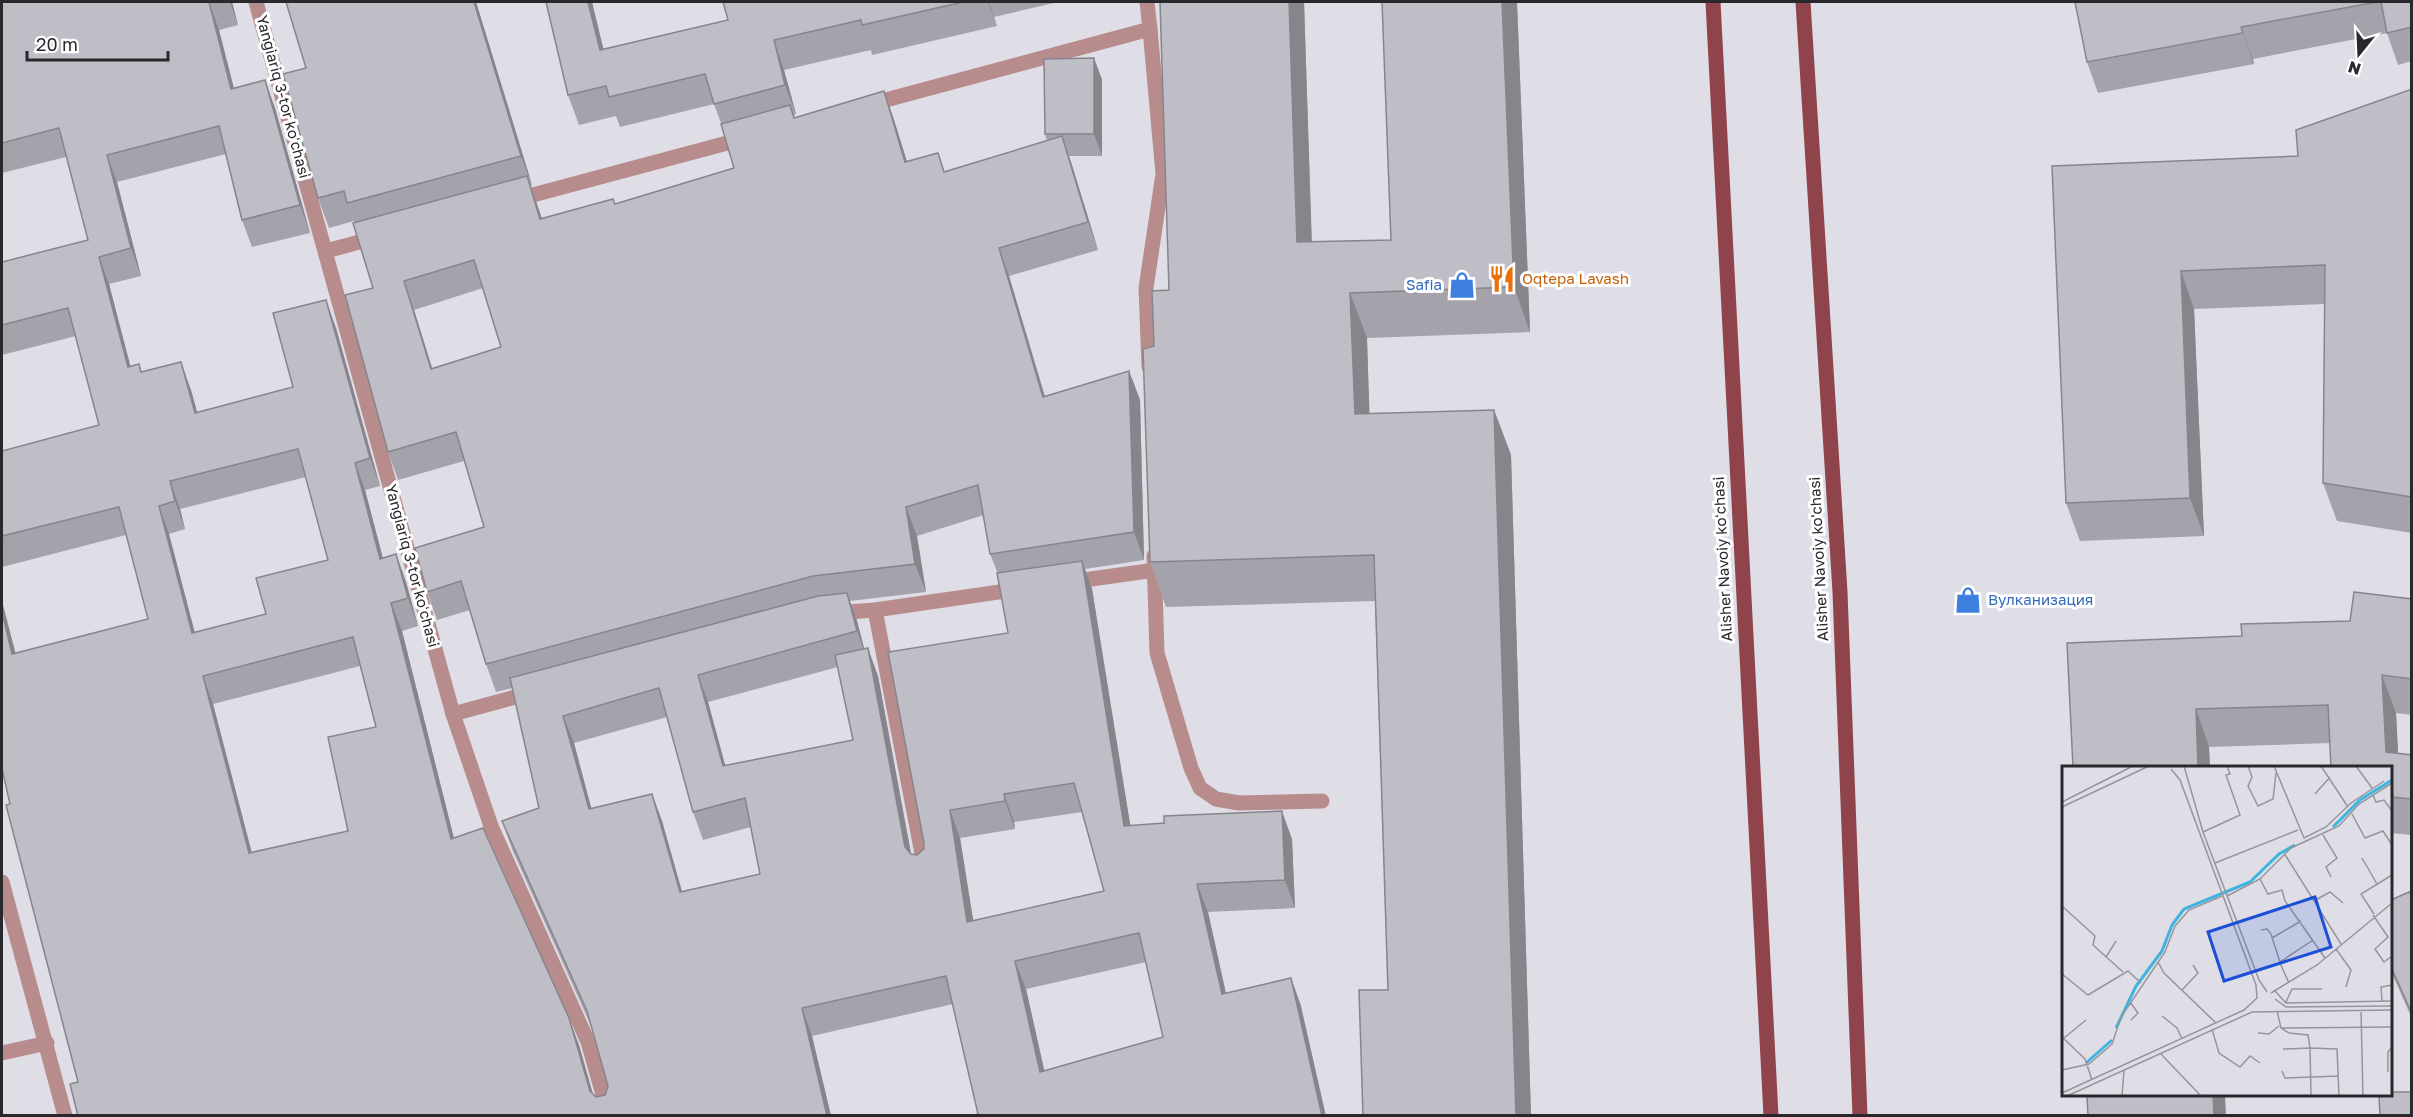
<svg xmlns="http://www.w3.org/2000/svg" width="2413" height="1117" font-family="'Golos Text',sans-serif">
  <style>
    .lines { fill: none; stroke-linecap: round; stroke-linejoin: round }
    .street { stroke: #b88c8d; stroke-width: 15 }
    .primary { stroke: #8f444b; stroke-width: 15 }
    .wall { fill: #a4a3ab; fill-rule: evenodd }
    .shaded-wall { fill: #86858b }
    .building { fill: #bfbec7; stroke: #86858b; stroke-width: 1.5; fill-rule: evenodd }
    .labels { text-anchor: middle; stroke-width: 6; stroke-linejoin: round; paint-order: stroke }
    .street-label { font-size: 15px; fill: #29282c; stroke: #fff }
    .food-label { font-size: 15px; fill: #c56008; stroke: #fff; text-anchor: start }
    .shop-label { font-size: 15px; fill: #366cbe; stroke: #fff; text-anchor: end }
    .inset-river { fill: none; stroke: #40b4e1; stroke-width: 3 }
    .inset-road { fill: none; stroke: #96959c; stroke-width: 1.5 }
    .view { fill: #1d4ed8; fill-opacity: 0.15; stroke: #1d4ed8; stroke-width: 3 }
    .inset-edge { fill: none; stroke: #29282c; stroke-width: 3 }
  </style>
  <rect width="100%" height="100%" fill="#dfdee7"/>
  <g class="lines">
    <g class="street">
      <polyline points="256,2 453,714 491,826 588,1042 609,1116"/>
      <polyline points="1147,2 1150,29"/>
      <polyline points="867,105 1150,29 1163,174 1146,288 1149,367"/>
      <polyline points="514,200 746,138"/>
      <polyline points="326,251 378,237"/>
      <polyline points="1154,556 1157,653 1191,768 1200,788 1216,799 1239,803 1322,801"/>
      <polyline points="1070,582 1155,570"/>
      <polyline points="875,610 925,869"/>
      <polyline points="833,613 875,610 1020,589"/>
      <polyline points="453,714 534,692"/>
      <polyline points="2,882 65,1116"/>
      <polyline points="2,1053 47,1043"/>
    </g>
    <g class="primary">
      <polyline points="1713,2 1771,1116"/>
      <polyline points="1803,2 1840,592 1860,1116"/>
    </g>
  </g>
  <g class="wall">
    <path d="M 2,2 L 232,2 L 238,25 L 219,30 L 234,88 L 275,108 L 310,233 L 252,247 L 242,220 L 226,154 L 117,182 L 141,276 L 109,284 L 130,367 L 139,364 L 141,372 L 191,390 L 197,412 L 293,387 L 336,328 L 380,486 L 365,490 L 383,558 L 396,554 L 406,582 L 418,626 L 402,631 L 454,838 L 579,1045 L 593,1094 L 596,1097 L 605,1095 L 608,1086 L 591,1026 L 512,849 L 502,821 L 539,808 L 512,688 L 496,692 L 486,664 L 470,610 L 437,620 L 427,592 L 484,527 L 464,461 L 398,480 L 388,452 L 373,288 L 354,221 L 329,228 L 318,198 L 306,68 L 476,2 L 532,185 L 531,186 L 542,219 L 615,204 L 734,168 L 721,123 L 714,104 L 620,127 L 616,116 L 579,125 L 568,95 L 546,2 L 596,2 L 592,3 L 603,50 L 728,20 L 723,2 L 1053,2 L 1054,3 L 994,17 L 997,26 L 872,55 L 871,50 L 784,70 L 796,114 L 794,115 L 795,118 L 884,91 L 894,120 L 907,162 L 945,171 L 1047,141 L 1045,134 L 1094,58 L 1102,80 L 1102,156 L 1069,156 L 1098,250 L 1009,276 L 1045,396 L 1129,371 L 1140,400 L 1144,560 L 1085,569 L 1092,589 L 1130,826 L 1292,839 L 1295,908 L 1208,912 L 1226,993 L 1291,978 L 1301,1006 L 978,1114 L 953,1004 L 812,1036 L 831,1116 L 78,1116 L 78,1082 L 10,804 L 15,654 L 148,619 L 126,535 L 2,567 L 2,451 L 99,425 L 76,336 L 2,355 L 2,262 L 88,240 L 66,157 L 2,173 ZM 483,288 L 501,347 L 432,368 L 414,310 ZM 306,477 L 328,560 L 266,614 L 195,633 L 169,534 L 185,529 L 180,509 ZM 984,515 L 990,554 L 998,574 L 1008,633 L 924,843 L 924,849 L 917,855 L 911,854 L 878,676 L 864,649 L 857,621 L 850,601 L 926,592 L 917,536 ZM 360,666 L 376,727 L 348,831 L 252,853 L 213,704 ZM 838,667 L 853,740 L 725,765 L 708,702 ZM 667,717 L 693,812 L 703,840 L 751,827 L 760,874 L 682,892 L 662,821 L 652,794 L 591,809 L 574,743 ZM 1082,812 L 1104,891 L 973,921 L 960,838 L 1015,829 L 1014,822 ZM 1146,962 L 1163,1037 L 1044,1071 L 1026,989 Z"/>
    <polygon points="1304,2 1312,242 1391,240 1517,2 1530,332 1367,338 1369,414 1494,410 1511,455 1531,1116 1363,1116 1388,990 1375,601 1166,607 1150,562 1154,346 1169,290"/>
    <polygon points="2075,2 2412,2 2412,61 2398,65 2387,33 2253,59 2254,64 2098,93 2087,62"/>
    <polygon points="2412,89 2412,533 2337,521 2323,483 2325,304 2194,309 2204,536 2080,541 2066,503 2052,166 2298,156"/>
    <polygon points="2412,599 2412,715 2396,713 2398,753 2412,755 2412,835 2391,833 2391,768 2330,743 2209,747 2210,768 2073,768 2242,636 2350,621"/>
    <polygon points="2412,896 2412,1019 2391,971 2391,900"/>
  </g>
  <g class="shaded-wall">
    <polygon points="209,2 219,30 241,117 231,89"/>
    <polygon points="230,2 232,2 238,25"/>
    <polygon points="474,2 476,2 532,185 521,156"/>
    <polygon points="588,2 592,2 611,80 600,50"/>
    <polygon points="988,2 989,2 997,26"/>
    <polygon points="1289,2 1304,2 1313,287 1297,242"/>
    <polygon points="1502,2 1517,2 1530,332 1514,287"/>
    <polygon points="2241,27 2253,59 2254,64 2243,33"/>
    <polygon points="774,40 784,70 796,114 785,85"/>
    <polygon points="1094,58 1102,80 1102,156 1094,134"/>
    <polygon points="265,80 275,108 310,233 300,205"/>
    <polygon points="884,91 894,120 916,191 905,162"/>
    <polygon points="1062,136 1072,165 1098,250 1088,222"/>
    <polygon points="107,155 117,182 141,276 131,248"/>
    <polygon points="527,176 537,204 551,247 540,219"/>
    <polygon points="999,248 1009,276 1053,425 1043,397"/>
    <polygon points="99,257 109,284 138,395 128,367"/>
    <polygon points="2181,271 2194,309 2204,536 2190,498"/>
    <polygon points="404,281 414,310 441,397 431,369"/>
    <polygon points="1350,293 1367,338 1371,459 1355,414"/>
    <polygon points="326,300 336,328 380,486 370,458"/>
    <polygon points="181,362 191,390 205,441 195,413"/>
    <polygon points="1129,371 1140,400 1144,560 1134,532"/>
    <polygon points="1494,410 1511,455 1531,1116 1516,1116"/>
    <polygon points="355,463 365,490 390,586 380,559"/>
    <polygon points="170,481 180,509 185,529 175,501"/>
    <polygon points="159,506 169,534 202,661 192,633"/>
    <polygon points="906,507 917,536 926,592 915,564"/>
    <polygon points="396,554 406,582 418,626 408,598"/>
    <polygon points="1082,561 1092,589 1135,854 1124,826"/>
    <polygon points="847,593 857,621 867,659 857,631"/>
    <polygon points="2,601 23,682 12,654 2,612"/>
    <polygon points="391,603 402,631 461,867 451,839"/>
    <polygon points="868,648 878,676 915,875 905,847"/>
    <polygon points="698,675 708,702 733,794 723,766"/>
    <polygon points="2382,675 2396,713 2400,790 2386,752"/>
    <polygon points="203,676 213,704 259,881 249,853"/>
    <polygon points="2196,709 2209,747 2210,768 2198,768"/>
    <polygon points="563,716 574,743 599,837 589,809"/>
    <polygon points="652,794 662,821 690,920 680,892"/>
    <polygon points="1004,794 1014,822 1015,829 1005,801"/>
    <polygon points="950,810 960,838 978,950 967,922"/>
    <polygon points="1282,811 1292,839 1295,908 1285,880"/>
    <polygon points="1197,884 1208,912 1232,1022 1222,994"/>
    <polygon points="1015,961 1026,989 1051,1100 1040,1072"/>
    <polygon points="1291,978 1301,1006 1326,1116 1322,1116"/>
    <polygon points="802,1008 812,1036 831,1116 827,1116"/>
    <polygon points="569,1018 579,1045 599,1116 590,1091"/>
    <polygon points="2213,1095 2225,1095 2226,1116 2214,1116"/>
  </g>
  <g class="building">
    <path d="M 2,2 L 210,2 L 209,2 L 231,89 L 265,80 L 300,205 L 242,220 L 219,126 L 107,155 L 131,248 L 99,257 L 128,367 L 139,364 L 141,372 L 181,362 L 195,413 L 293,387 L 273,313 L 326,300 L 370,458 L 355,463 L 380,559 L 396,554 L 408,598 L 391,603 L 451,839 L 483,828 L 569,1018 L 590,1091 L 596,1097 L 605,1095 L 608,1086 L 587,1011 L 502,821 L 539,808 L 510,678 L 818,596 L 847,593 L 857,631 L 698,675 L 723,766 L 853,740 L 835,655 L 868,648 L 905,847 L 911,854 L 917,855 L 924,849 L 924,843 L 888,652 L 1008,633 L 997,573 L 1082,561 L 1124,826 L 1164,823 L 1164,816 L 1282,811 L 1285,880 L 1197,884 L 1222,994 L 1291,978 L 1322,1116 L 972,1116 L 978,1114 L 946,976 L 802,1008 L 827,1116 L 78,1116 L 70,1084 L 78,1082 L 6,805 L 10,804 L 2,769 L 2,612 L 12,654 L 148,619 L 119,507 L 2,536 L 2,451 L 99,425 L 68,308 L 2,325 L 2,262 L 88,240 L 59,128 L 2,143 ZM 298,449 L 328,560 L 256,578 L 266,614 L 192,633 L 159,506 L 175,501 L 170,481 ZM 353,637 L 376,727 L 328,737 L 348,831 L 249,853 L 203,676 ZM 659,688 L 693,812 L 745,798 L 760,874 L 680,892 L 652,794 L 589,809 L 563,716 ZM 1074,783 L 1104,891 L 967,922 L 950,810 L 1005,801 L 1004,794 ZM 1139,933 L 1163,1037 L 1040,1072 L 1015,961 Z"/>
    <polygon points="286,2 474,2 521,156 347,203 344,191 318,198 283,74 306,68"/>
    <polygon points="546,2 588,2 600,50 728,20 723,2 963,2 862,25 861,20 774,40 785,85 714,104 705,74 609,97 606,86 568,95"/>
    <polygon points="1160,2 1289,2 1297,242 1391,240 1382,2 1502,2 1514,287 1350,293 1355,414 1494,410 1516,1116 1363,1116 1359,990 1388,990 1374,555 1150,562 1143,349 1154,346 1152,291 1169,290"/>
    <polygon points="2075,2 2377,2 2241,27 2243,33 2087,62"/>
    <polygon points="2381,2 2412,2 2412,27 2387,33"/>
    <polygon points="1094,58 1094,134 1045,134 1044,59"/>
    <polygon points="2412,89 2412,497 2323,483 2325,265 2181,271 2190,498 2066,503 2052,166 2298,156 2296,130"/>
    <path d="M 884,91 L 905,162 L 938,153 L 944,172 L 1062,136 L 1088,222 L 999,248 L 1043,397 L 1129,371 L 1134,532 L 990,554 L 978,485 L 906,507 L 915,564 L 813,576 L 486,664 L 461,581 L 427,592 L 415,548 L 484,527 L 456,432 L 388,452 L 345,295 L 373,288 L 353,223 L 527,176 L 540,219 L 613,199 L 615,204 L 734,168 L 721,124 L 790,105 L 794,118 ZM 474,260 L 501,347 L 431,369 L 404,281 Z"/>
    <polygon points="2354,592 2412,599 2412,679 2382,675 2386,752 2412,755 2412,799 2391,797 2391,768 2331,768 2328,705 2196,709 2198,768 2073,768 2067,643 2242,636 2241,624 2350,621"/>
    <polygon points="2409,892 2412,896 2412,1014 2391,967 2391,900"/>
    <polygon points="2391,1092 2412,1092 2412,1116 2380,1116 2379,1095 2391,1095"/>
    <polygon points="2087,1095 2213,1095 2214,1116 2088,1116"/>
  </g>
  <defs>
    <symbol id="restaurant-bare" viewBox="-9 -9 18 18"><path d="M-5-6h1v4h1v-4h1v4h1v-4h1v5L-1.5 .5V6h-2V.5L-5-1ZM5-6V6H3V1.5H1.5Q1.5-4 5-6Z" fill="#e8710a" stroke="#fff" stroke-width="2.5" paint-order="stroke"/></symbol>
    <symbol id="shop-bare" viewBox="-9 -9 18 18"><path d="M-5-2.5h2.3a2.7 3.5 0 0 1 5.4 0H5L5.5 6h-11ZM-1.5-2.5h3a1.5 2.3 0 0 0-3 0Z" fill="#3f7fe0" stroke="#fff" stroke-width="2.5" paint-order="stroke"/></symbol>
  </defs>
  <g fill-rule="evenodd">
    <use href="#restaurant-bare" x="1483" y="260" width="38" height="38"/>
    <use href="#shop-bare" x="1443" y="266" width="38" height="38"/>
    <use href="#shop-bare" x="1949" y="581" width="38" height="38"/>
  </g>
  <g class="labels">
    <g class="street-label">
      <text transform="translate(283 97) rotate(75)" y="5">Yangiariq 3-tor koʻchasi</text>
      <text transform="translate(1723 559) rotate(-93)" y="5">Alisher Navoiy koʻchasi</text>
      <text transform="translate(1819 559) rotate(-93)" y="5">Alisher Navoiy ko'chasi</text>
      <text transform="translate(412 566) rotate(75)" y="5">Yangiariq 3-tor koʻchasi</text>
    </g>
    <g class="food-label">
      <text x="1522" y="284">Oqtepa Lavash</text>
    </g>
    <g class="shop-label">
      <text x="1442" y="290">Safia</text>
      <text x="1988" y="605" text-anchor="start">Вулканизация</text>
    </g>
  </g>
  <g transform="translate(2062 766)">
    <rect width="330" height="330" fill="#dfdee7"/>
    <path class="inset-river" d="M 271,61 L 298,34 L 330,14M 54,262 L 74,220 L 100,185 L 110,159 L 122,143 L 188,116 L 217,88 L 233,79M 24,297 L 50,274"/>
    <path class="inset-road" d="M 122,0 L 141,66 L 197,214 L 205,226M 186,0 L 190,11 L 186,20 L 196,40 L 211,33 L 214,7M 212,0 L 242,72 L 264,61 L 289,37 L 322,15M 259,0 L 286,41M 294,0 L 310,22M 253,28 L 268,11M 311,29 L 314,36 L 322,34 L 330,45M 0,36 L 71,0M 0,41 L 87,0M 290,48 L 303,72 L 321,65 L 330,79M 141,66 L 178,49 L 164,9 L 168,8 L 165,0M 261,69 L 275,92 L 264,101 L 269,111M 222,87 L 279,178M 300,92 L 315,118M 153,97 L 236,64M 198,113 L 206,128 L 220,124 L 223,135 L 263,192M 165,130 L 198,113 L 229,82 L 277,60 L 297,38 L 330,17M 252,135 L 268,126 L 281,137M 0,140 L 33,170 L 31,179 L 61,206M 312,148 L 299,128 L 330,109M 311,149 L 326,171 L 313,183 L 322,196 L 330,190M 199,164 L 205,163 L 209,168 L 218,196 L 251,174M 210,172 L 239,155M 274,183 L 289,204 L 284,221M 44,191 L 54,175M 96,196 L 102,207 L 154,257M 218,197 L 227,217M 0,208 L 26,229 L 66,205 L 79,217M 120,224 L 136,207 L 131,199M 213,225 L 224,237 L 330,235M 209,227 L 255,199 L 330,137M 213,233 L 224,241 L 330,240M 320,235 L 319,221 L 330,219M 68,236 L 76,247 L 69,254M 224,236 L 230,223 L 260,223M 299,244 L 301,330M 215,245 L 219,262 L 227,267 L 246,269 L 248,282 L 275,283 L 277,330M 100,250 L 115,262 L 120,273M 220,262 L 330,261M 150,263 L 157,287 L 178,301 L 188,290 L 198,297M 196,267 L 207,268 L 217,260M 0,271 L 23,293 L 30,314M 2,272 L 24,254M 221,283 L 248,282 L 249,330M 99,288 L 139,330M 0,304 L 27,298 L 50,278 L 59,251 L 103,186 L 113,160 L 127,144 L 160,130M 220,305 L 223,312 L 276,310M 326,306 L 326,286 L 330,281M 0,327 L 182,244 L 195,232 L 194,219 L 118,14 L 109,3M 5,330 L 190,246 L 330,244M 60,330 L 62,305"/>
    <path class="view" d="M 253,131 L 269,181 L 162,215 L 146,166 Z"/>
    <rect width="330" height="330" class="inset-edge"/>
  </g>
  <rect width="2413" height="1117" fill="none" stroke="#29282c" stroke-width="6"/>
  <g transform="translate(2359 54) rotate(198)" stroke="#ffffff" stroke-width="4.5" paint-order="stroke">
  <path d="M0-4.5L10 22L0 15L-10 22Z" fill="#29282c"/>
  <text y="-9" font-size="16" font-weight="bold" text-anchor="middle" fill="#29282c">N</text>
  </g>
  <path d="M27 51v9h141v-9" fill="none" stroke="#29282c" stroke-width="3"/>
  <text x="36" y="51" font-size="18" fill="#29282c" stroke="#ffffff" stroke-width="4.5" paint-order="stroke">20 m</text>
</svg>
